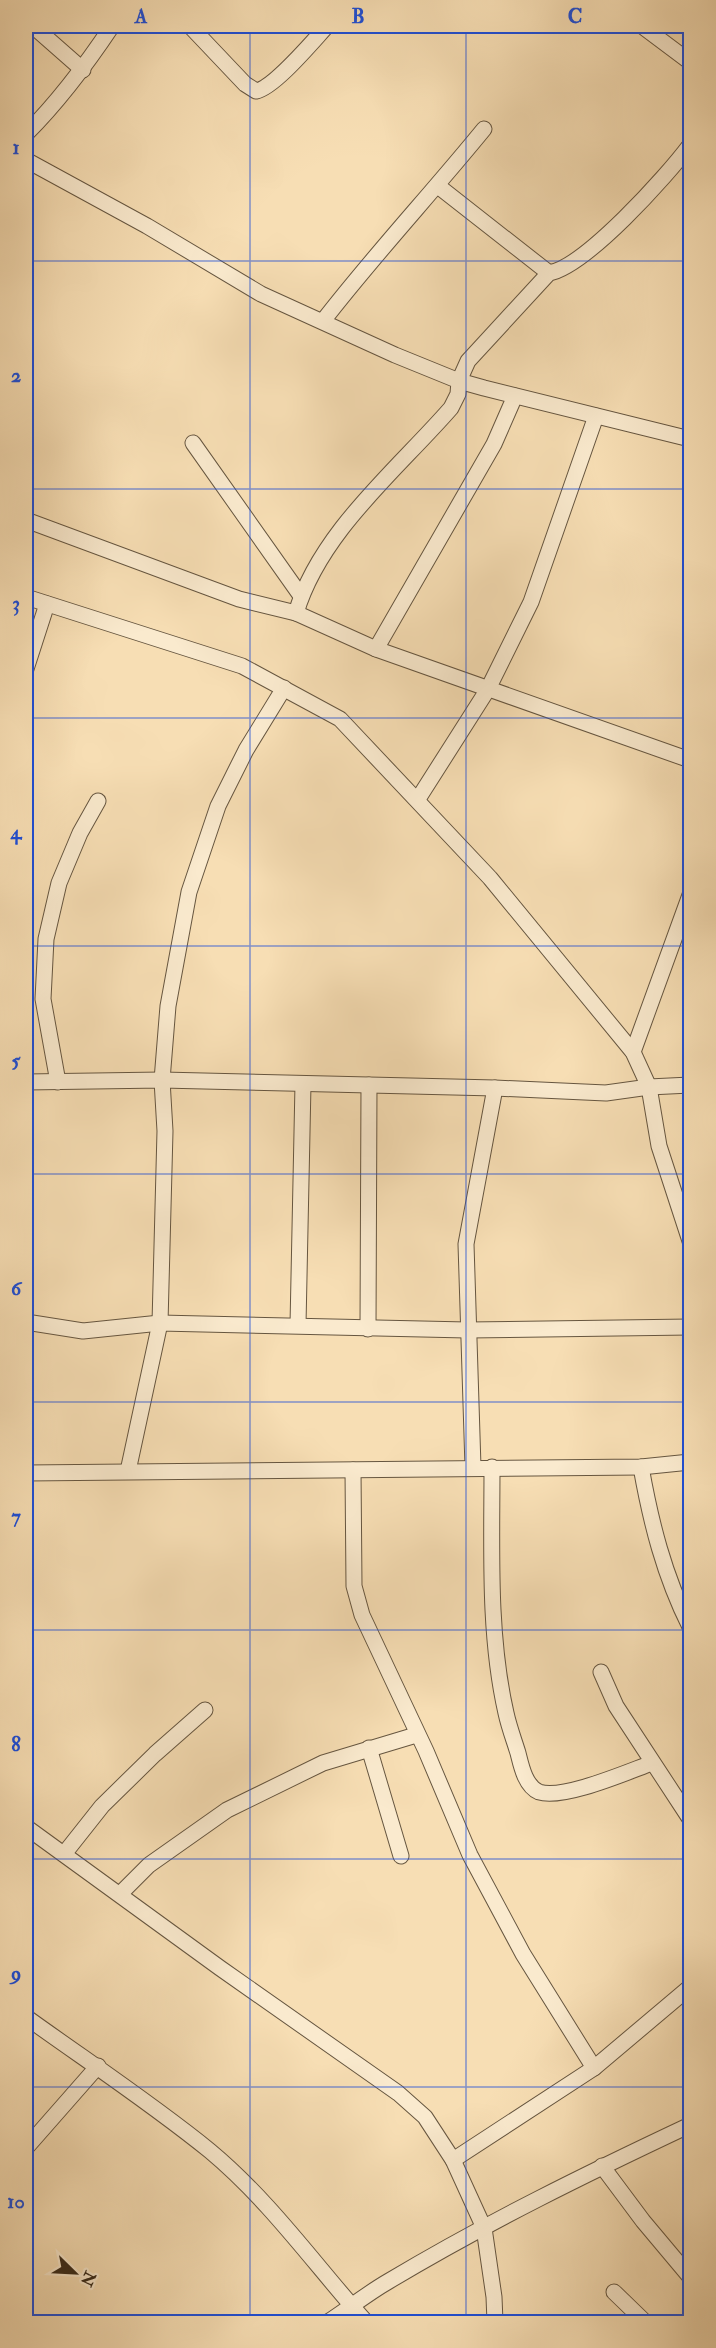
<svg xmlns="http://www.w3.org/2000/svg" width="716" height="2348" font-family="'IM FELL Double Pica',serif">
  <style>
    .lines { fill: none; stroke-linecap: round; stroke-linejoin: round }
    .street-casing { stroke: #665640; stroke-width: 17 }
    .street { stroke: #faeace; stroke-width: 15 }
    .grid { fill: none; stroke: #1d4ed8; stroke-width: 1.5; stroke-opacity: 0.55 }
    .neatline { fill: none; stroke: #1d4ed8; stroke-width: 2 }
    .grid-label { font-size: 20px; text-anchor: middle; font-weight: bold; fill: #1d4ed8 }
  </style>
  <rect width="100%" height="100%" fill="#f7deb4"/>
  <filter id="stains"><feTurbulence type="fractalNoise" baseFrequency=".00333" numOctaves="4"/><feColorMatrix values="0 0 0 0 .2 0 0 0 0 .09 0 0 0 0 .02 0 0 0 .5 -.17"/></filter>
  <radialGradient id="worn" r=".72"><stop offset=".6" stop-color="#630" stop-opacity="0"/><stop offset="1" stop-color="#630" stop-opacity=".3"/></radialGradient>
  <g class="lines">
    <defs>
      <g id="street">
        <polyline points="33,26 83,70"/>
        <path d="M 190,26 L 245,84 L 256,91 C 274,88 313,41 327,26"/>
        <polyline points="642,26 690,62"/>
        <path d="M 26,134 C 59,101 86,65 112,26"/>
        <polyline points="26,160 147,226 261,294 395,355 459,381 484,388 690,439"/>
        <polyline points="438,186 549,273"/>
        <path d="M 323,321 C 374,255 431,194 484,129"/>
        <polyline points="193,443 301,596"/>
        <polyline points="26,520 239,599 296,613 376,649 690,760"/>
        <polyline points="26,597 242,666 340,719 490,878 633,1052 649,1087 659,1146 690,1241"/>
        <path d="M 296,613 C 320,532 397,470 451,408 L 458,394 L 459,381 L 468,361 L 549,273 C 585,267 667,176 690,145"/>
        <polyline points="376,649 494,444 515,396"/>
        <polyline points="26,669 47,604"/>
        <polyline points="418,799 488,689 531,602 596,416"/>
        <polyline points="633,1052 690,895"/>
        <polyline points="26,1082 162,1080 495,1088 606,1093 649,1087 690,1085"/>
        <polyline points="58,1082 43,999 46,939 59,883 80,833 98,801"/>
        <polyline points="26,1322 83,1331 160,1323 467,1330 690,1327"/>
        <polyline points="298,1325 303,1084"/>
        <polyline points="368,1329 369,1085"/>
        <polyline points="473,1467 466,1244 495,1088"/>
        <path d="M 492,1467 C 492,1548 488,1634 506,1713 C 509,1727 514,1740 518,1753 C 521,1765 525,1786 539,1792 C 563,1800 627,1772 652,1763"/>
        <path d="M 641,1467 C 651,1523 664,1575 690,1627"/>
        <polyline points="353,1470 354,1586 362,1615 426,1751 470,1855 523,1954 594,2068"/>
        <polyline points="128,1471 160,1323 165,1131 162,1080 168,1006 189,892 218,806 246,750 284,688"/>
        <polyline points="26,1473 641,1467 690,1462"/>
        <polyline points="601,1672 616,1706 690,1819"/>
        <polyline points="369,1748 401,1856"/>
        <polyline points="26,1827 220,1968 398,2093 425,2117 453,2160 484,2228 494,2297 495,2322"/>
        <polyline points="64,1854 102,1806 155,1754 205,1710"/>
        <polyline points="120,1894 149,1865 227,1810 323,1763 416,1735"/>
        <path d="M 26,2017 C 87,2061 151,2103 210,2151 C 270,2201 315,2265 366,2322"/>
        <polyline points="26,2148 98,2066"/>
        <polyline points="453,2160 594,2068 690,1987"/>
        <polyline points="602,2166 643,2221 690,2277"/>
        <polyline points="614,2292 645,2322"/>
        <path d="M 328,2322 C 348,2309 368,2293 389,2281 C 486,2223 588,2173 690,2125"/>
      </g>
    </defs>
    <use href="#street" class="street-casing"/>
    <use href="#street" class="street"/>
  </g>
  <path class="grid" d="M 250,26 L 250,2322M 466,26 L 466,2322M 26,261 L 690,261M 26,489 L 690,489M 26,718 L 690,718M 26,946 L 690,946M 26,1174 L 690,1174M 26,1402 L 690,1402M 26,1630 L 690,1630M 26,1859 L 690,1859M 26,2087 L 690,2087"/>
  <rect width="716" height="2348" fill="none" stroke="#f7deb4" stroke-width="66"/>
  <g transform="translate(75 2273) rotate(114)" stroke="#faeace" stroke-width="4.5" paint-order="stroke">
  <path d="M0-4.5L10 22L0 15L-10 22Z" fill="#352819"/>
  <text y="-9" font-size="16" font-weight="bold" text-anchor="middle" fill="#352819">N</text>
  </g>
  <rect x="33" y="33" width="650" height="2282" class="neatline"/>
  <g class="grid-label">
    <text x="141" y="23">A</text>
    <text x="358" y="23">B</text>
    <text x="575" y="23">C</text>
    <text x="16" y="154">1</text>
    <text x="16" y="382">2</text>
    <text x="16" y="610">3</text>
    <text x="16" y="839">4</text>
    <text x="16" y="1067">5</text>
    <text x="16" y="1295">6</text>
    <text x="16" y="1523">7</text>
    <text x="16" y="1751">8</text>
    <text x="16" y="1980">9</text>
    <text x="16" y="2208">10</text>
  </g>
  <rect width="100%" height="100%" filter="url(#stains)"/>
  <rect width="100%" height="100%" fill="url(#worn)"/>
</svg>
